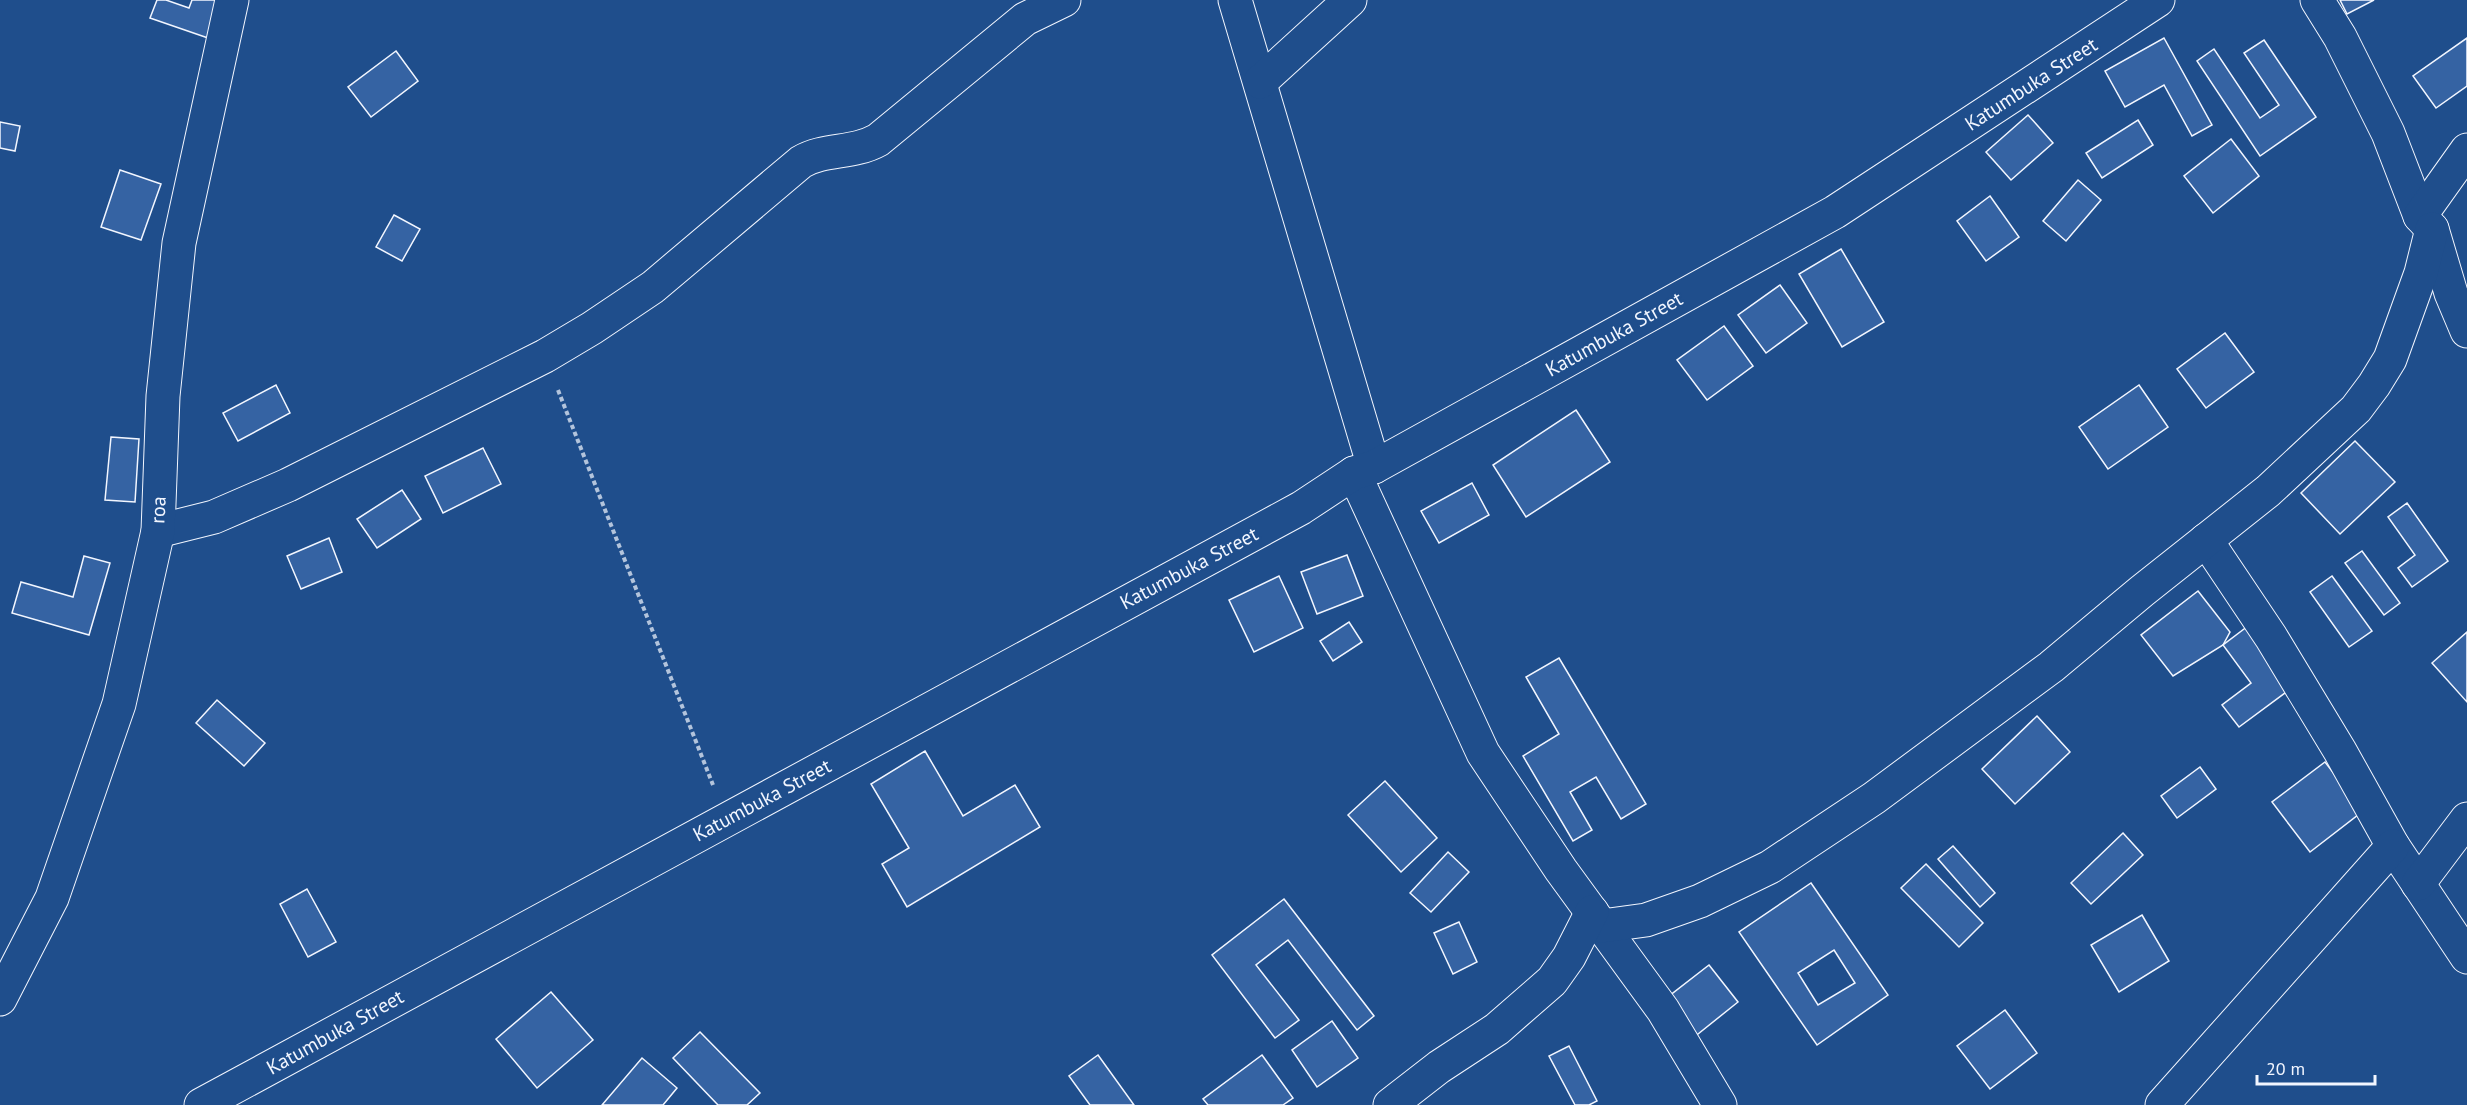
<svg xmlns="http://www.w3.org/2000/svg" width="2467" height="1105" font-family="'PT Sans',sans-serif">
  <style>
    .building { fill: #3563a3; stroke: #f2f6ff; stroke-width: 1.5; fill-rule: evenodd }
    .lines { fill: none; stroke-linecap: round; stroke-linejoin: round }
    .minor-casing { stroke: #f2f6ff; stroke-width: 35 }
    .major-casing { stroke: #f2f6ff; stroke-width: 35 }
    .path { stroke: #b3c4dc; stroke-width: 4; stroke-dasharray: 4.5 3; stroke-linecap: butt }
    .minor { stroke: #1f4e8c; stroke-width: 33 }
    .major { stroke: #1f4e8c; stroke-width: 33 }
    .labels { text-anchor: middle; stroke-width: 4.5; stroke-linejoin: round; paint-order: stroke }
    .street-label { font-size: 20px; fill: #f2f6ff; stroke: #1f4e8c }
  </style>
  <rect width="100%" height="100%" fill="#1f4e8c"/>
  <g class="building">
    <polygon points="157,0 166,0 189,8 192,0 221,0 208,38 150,18"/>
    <polygon points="2340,0 2374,0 2347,14"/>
    <polygon points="2164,38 2212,125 2192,136 2164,85 2125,107 2105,71"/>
    <polygon points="2467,38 2467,86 2436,108 2413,76"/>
    <polygon points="2264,40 2316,117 2260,156 2197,61 2214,49 2260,118 2279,105 2244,53"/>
    <polygon points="396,51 418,81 371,117 348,87"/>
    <polygon points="2028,115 2053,143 2011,180 1986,152"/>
    <polygon points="2138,120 2153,145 2102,178 2086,153"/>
    <polygon points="0,122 20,126 15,151 0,148"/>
    <polygon points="2231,139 2259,176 2213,213 2184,176"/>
    <polygon points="120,170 161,184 141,240 101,227"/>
    <polygon points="2078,180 2101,200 2066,241 2043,221"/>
    <polygon points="1990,196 2019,237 1986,261 1957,221"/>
    <polygon points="394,215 420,229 402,261 376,247"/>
    <polygon points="1841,249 1884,322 1842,347 1799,274"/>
    <polygon points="1780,285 1807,323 1766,353 1738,315"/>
    <polygon points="1724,326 1753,366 1707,400 1677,360"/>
    <polygon points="2225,333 2254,372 2206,408 2177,369"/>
    <polygon points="276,385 290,413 238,441 223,413"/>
    <polygon points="2139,385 2168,427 2108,469 2079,427"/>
    <polygon points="1576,410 1610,462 1526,517 1493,465"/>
    <polygon points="111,437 139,439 135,502 105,500"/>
    <polygon points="2355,441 2395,482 2340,534 2301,493"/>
    <polygon points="483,448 501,484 443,513 425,476"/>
    <polygon points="1472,483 1489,515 1439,543 1421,511"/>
    <polygon points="402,490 421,519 377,548 357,519"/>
    <polygon points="2407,503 2448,561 2412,587 2398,568 2415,555 2388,517"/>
    <polygon points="329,538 342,572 301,589 287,556"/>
    <polygon points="2362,551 2400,603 2384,615 2345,563"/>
    <polygon points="1347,555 1363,596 1317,614 1301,572"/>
    <polygon points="84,556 110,563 89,635 12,613 21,582 73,597"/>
    <polygon points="1279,576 1303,628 1254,652 1229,600"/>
    <polygon points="2332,576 2372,631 2349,647 2310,592"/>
    <polygon points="2198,591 2230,632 2223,645 2173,676 2141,635"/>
    <polygon points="1349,622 1362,642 1333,661 1320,641"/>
    <polygon points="2248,626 2293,687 2239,727 2222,705 2251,683 2223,645"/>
    <polygon points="2467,632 2467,702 2432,663"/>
    <polygon points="1559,658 1646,804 1621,819 1596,777 1570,792 1592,830 1573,841 1523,756 1559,734 1526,677"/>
    <polygon points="217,700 265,743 244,766 196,723"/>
    <polygon points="2037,716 2070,752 2015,804 1982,769"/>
    <polygon points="925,751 963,816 1015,785 1040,827 907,907 882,864 909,848 871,784"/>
    <polygon points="2325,762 2363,811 2310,852 2272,802"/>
    <polygon points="2200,767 2216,789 2177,818 2161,796"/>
    <polygon points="1385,781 1437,838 1401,872 1348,815"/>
    <polygon points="2123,833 2143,855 2091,904 2071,883"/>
    <polygon points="1953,846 1995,893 1980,907 1938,859"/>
    <polygon points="1448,852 1469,872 1431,912 1410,893"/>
    <polygon points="1926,864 1983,923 1959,947 1901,888"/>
    <path d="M 1811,883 L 1888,995 L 1817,1045 L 1739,932 ZM 1834,950 L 1855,983 L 1818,1005 L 1798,973 Z"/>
    <polygon points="307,889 336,942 308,957 280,904"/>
    <polygon points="1284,899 1374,1016 1357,1030 1288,940 1256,965 1299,1020 1275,1038 1212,955"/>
    <polygon points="2142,915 2169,961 2119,992 2091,945"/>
    <polygon points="1459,922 1477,962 1453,974 1434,933"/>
    <polygon points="1709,965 1738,1002 1693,1038 1664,1000"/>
    <polygon points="551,992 593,1040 537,1088 496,1039"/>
    <polygon points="2005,1010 2037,1053 1990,1089 1957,1046"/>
    <polygon points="1332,1021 1358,1058 1317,1087 1292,1050"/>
    <polygon points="700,1032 760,1093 747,1105 718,1105 673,1058"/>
    <polygon points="1569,1046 1597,1101 1589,1105 1575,1105 1549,1056"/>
    <polygon points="1098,1055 1134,1105 1090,1105 1069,1076"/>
    <polygon points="1262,1055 1293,1098 1283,1105 1208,1105 1203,1099"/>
    <polygon points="642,1058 677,1088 663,1105 602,1105"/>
  </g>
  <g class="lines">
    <defs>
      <g id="minor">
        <polyline points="1235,0 1374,467"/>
        <polyline points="2317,0 2340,37 2388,133 2420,216 2432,229 2451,293 2467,331"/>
        <polyline points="1260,82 1350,0"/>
        <polyline points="2420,216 2467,150"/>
        <polyline points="1354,473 1483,753 1561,870 1663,1010 1720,1105"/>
        <path d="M 158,531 L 214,517 L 288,485 L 545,356 L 592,328 L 653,287 L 801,162 C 825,148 853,154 878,140 L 1025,19 L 1064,0"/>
        <polyline points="2206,540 2271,637 2340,751 2393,846 2467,957"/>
        <polyline points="2418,884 2467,819"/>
        <polyline points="1602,926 1646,920 1700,901 1770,867 1874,798 2051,667 2142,591 2268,491 2356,409 2374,385 2390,359 2421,273 2432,229"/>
        <polyline points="0,999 52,898 119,704 158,531 163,396 179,243 232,0"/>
        <polyline points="1390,1105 1439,1067 1497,1029 1552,981 1569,957 1592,912"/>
        <polyline points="2162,1105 2393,846"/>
      </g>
      <polyline id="major" points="201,1105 1301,508 1354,473 1374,467 1835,212 2158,0"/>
    </defs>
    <use href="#minor" class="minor-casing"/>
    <use href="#major" class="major-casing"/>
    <polyline class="path" points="558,390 713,785"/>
    <use href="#minor" class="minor"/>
    <use href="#major" class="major"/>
  </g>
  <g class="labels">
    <g class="street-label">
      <text transform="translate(2031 84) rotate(-33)" y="7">Katumbuka Street</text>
      <text transform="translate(1614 334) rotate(-29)" y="7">Katumbuka Street</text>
      <text transform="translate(158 510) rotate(-87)" y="7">roa</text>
      <text transform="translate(1189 568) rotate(-28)" y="7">Katumbuka Street</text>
      <text transform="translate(762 800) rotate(-28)" y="7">Katumbuka Street</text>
      <text transform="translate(335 1032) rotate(-29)" y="7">Katumbuka Street</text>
    </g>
  </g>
  <path d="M2257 1075v9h118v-9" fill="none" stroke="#f2f6ff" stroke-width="3"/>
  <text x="2266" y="1075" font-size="18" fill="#f2f6ff" stroke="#1f4e8c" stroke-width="4.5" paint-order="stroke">20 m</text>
</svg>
